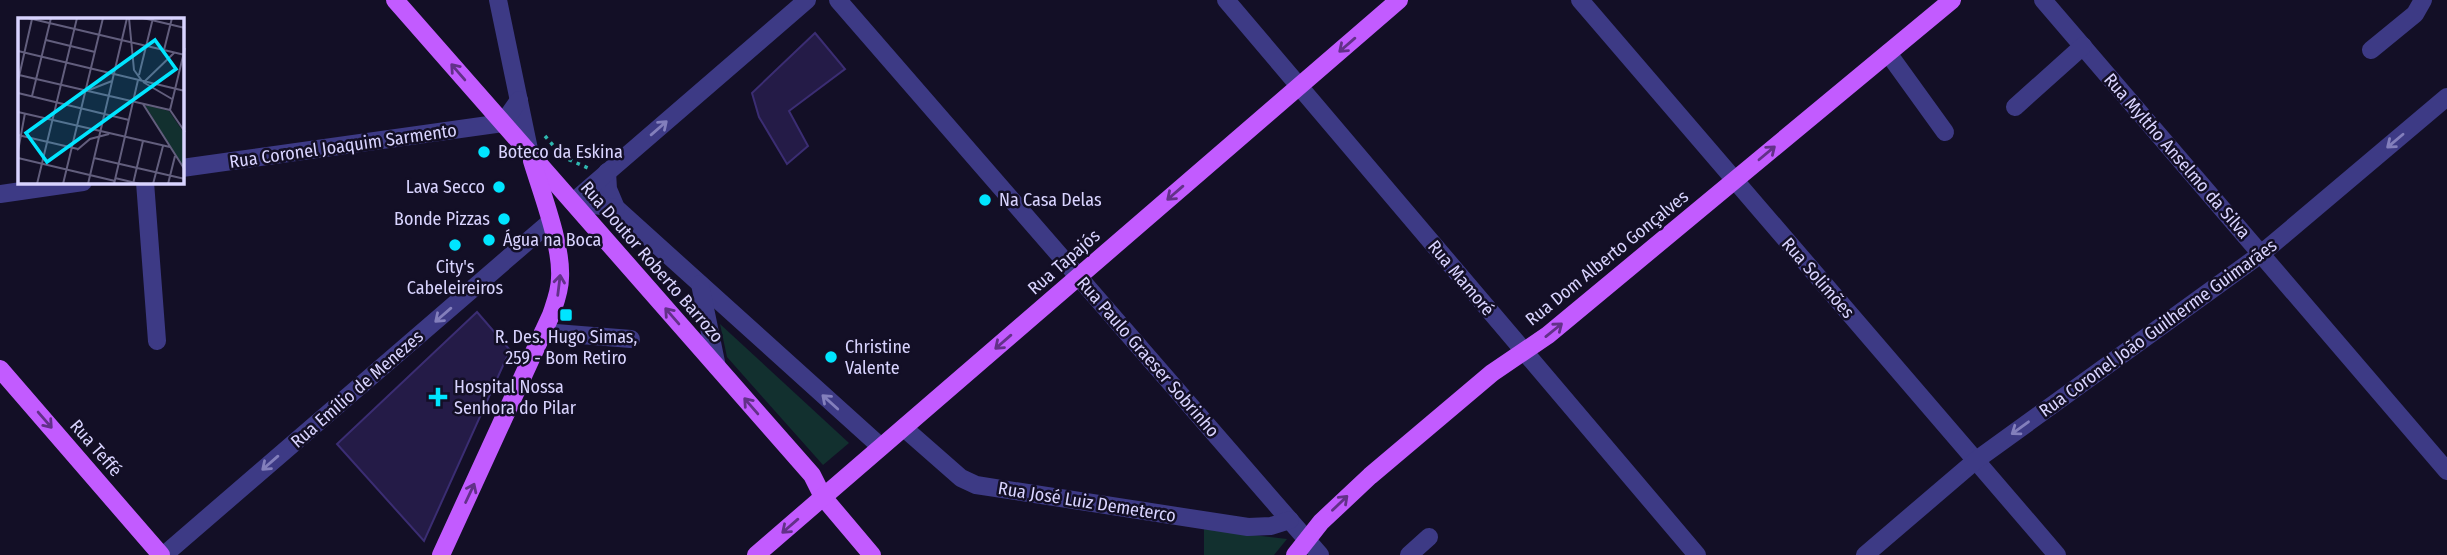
<svg xmlns="http://www.w3.org/2000/svg" width="2447" height="555" font-family="'Fira Sans Condensed',sans-serif">
  <style>
    .green { fill: #12302f }
    .building { fill: #241b47; stroke: #3b2d73; stroke-width: 2 }
    .lines { fill: none; stroke-linecap: round; stroke-linejoin: round }
    .path { stroke: #2fb8b0; stroke-width: 3.5; stroke-dasharray: 3.5 5; stroke-linecap: butt }
    .minor { stroke: #3d3a85; stroke-width: 18 }
    .major { stroke: #c25bff; stroke-width: 18 }
    .oneway { stroke: #623188 }
    .oneway2 { stroke: #837fbc }
    .poi-dot { fill: #00e5ff; stroke: #130f26; stroke-width: 2.5 }
    .labels { text-anchor: middle; stroke-width: 5; stroke-linejoin: round; paint-order: stroke }
    .street-label { font-size: 18px; fill: #d9d4ff; stroke: #130f26 }
    .poi-label { font-size: 18px; fill: #d9d4ff; stroke: #130f26; text-anchor: start }
    .inset-road { fill: none; stroke: #625e7d; stroke-width: 2 }
    .view { fill: #00e5ff; fill-opacity: 0.15; stroke: #00e5ff; stroke-width: 3.5 }
    .inset-edge { fill: none; stroke: #d9d4ff; stroke-width: 3.5 }
  </style>
  <rect width="100%" height="100%" fill="#130f26"/>
  <g class="green">
    <polygon points="720,324 849,443 823,465 727,357"/>
    <polygon points="1204,529 1287,539 1274,555 1204,555"/>
  </g>
  <g class="building">
    <polygon points="815,33 845,69 789,111 808,146 787,164 759,117 752,93"/>
    <polygon points="477,312 510,350 424,541 337,444"/>
  </g>
  <g class="lines">
    <polyline class="path" points="545,136 563,157 588,168"/>
    <g class="minor">
      <polyline points="498,0 530,154"/>
      <polyline points="838,0 1320,555"/>
      <polyline points="1226,0 1697,555"/>
      <polyline points="1580,0 2057,555"/>
      <polyline points="2043,0 2447,471"/>
      <polyline points="2371,50 2415,14 2423,0"/>
      <polyline points="1888,53 1945,132"/>
      <polyline points="2015,107 2083,46"/>
      <polyline points="182,168 503,123 519,100"/>
      <polyline points="607,172 608,189 616,208 881,447"/>
      <polyline points="145,182 157,341"/>
      <polyline points="0,194 83,182"/>
      <polyline points="573,202 807,0"/>
      <polyline points="573,202 616,208"/>
      <polyline points="700,284 717,367"/>
      <polyline points="543,332 631,339"/>
      <polyline points="904,428 961,478 976,485 1248,527 1271,526 1290,520"/>
      <polyline points="164,555 550,222"/>
      <polyline points="1409,555 1429,537"/>
      <polyline points="1865,555 1975,461 2261,254 2447,97"/>
    </g>
    <g class="major">
      <polyline points="395,0 812,475 823,497 872,555"/>
      <polyline points="0,369 161,555"/>
      <path d="M 441,555 L 551,315 C 555,303 560,291 560,278 C 562,245 542,194 532,161"/>
      <polyline points="756,555 1399,0"/>
      <polyline points="1295,555 1321,522 1370,476 1492,373 1548,335 1952,0"/>
    </g>
  </g>
  <defs><path id="oneway-shaft" d="M-6 0H5M1.5-3L5.5 0L1.5 3" fill="none" stroke-width="1.6" stroke-linecap="round" stroke-linejoin="round" transform="scale(1.75)"/></defs>
  <g class="oneway">
    <use href="#oneway-shaft" transform="translate(1347 45) rotate(139)"/>
    <use href="#oneway-shaft" transform="translate(458 72) rotate(-131)"/>
    <use href="#oneway-shaft" transform="translate(1767 153) rotate(-40)"/>
    <use href="#oneway-shaft" transform="translate(1175 193) rotate(139)"/>
    <use href="#oneway-shaft" transform="translate(559 285) rotate(-83)"/>
    <use href="#oneway-shaft" transform="translate(672 316) rotate(-131)"/>
    <use href="#oneway-shaft" transform="translate(1554 330) rotate(-39)"/>
    <use href="#oneway-shaft" transform="translate(1003 342) rotate(139)"/>
    <use href="#oneway-shaft" transform="translate(751 406) rotate(-131)"/>
    <use href="#oneway-shaft" transform="translate(45 420) rotate(49)"/>
    <use href="#oneway-shaft" transform="translate(470 493) rotate(-65)"/>
    <use href="#oneway-shaft" transform="translate(1340 503) rotate(-44)"/>
    <use href="#oneway-shaft" transform="translate(790 526) rotate(139)"/>
  </g>
  <g class="oneway2">
    <use href="#oneway-shaft" transform="translate(659 128) rotate(-41)"/>
    <use href="#oneway-shaft" transform="translate(2395 141) rotate(140)"/>
    <use href="#oneway-shaft" transform="translate(443 315) rotate(139)"/>
    <use href="#oneway-shaft" transform="translate(830 402) rotate(-138)"/>
    <use href="#oneway-shaft" transform="translate(2020 428) rotate(144)"/>
    <use href="#oneway-shaft" transform="translate(270 463) rotate(139)"/>
  </g>
  <g class="poi-dot">
    <circle cx="484" cy="152" r="7"/>
    <circle cx="499" cy="187" r="7"/>
    <circle cx="985" cy="200" r="7"/>
    <circle cx="504" cy="219" r="7"/>
    <circle cx="489" cy="240" r="7"/>
    <circle cx="455" cy="245" r="7"/>
    <rect x="559" y="308" width="14" height="14" rx="3.5"/>
    <circle cx="831" cy="357" r="7"/>
    <path d="M434.5 386.5h7v7h7v7h-7v7h-7v-7h-7v-7h7z"/>
  </g>
  <g class="labels">
    <g class="street-label">
      <text transform="translate(343 146) rotate(-8)" y="6">Rua Coronel Joaquim Sarmento</text>
      <text transform="translate(2177 156) rotate(49)" y="6">Rua Myltho Anselmo da Silva</text>
      <text transform="translate(1607 258) rotate(-39)" y="6">Rua Dom Alberto Gonçalves</text>
      <text transform="translate(652 262) rotate(49)" y="6">Rua Doutor Roberto Barrozo</text>
      <text transform="translate(1064 262) rotate(-41)" y="6">Rua Tapajós</text>
      <text transform="translate(1461 278) rotate(50)" y="6">Rua Mamoré</text>
      <text transform="translate(1818 278) rotate(49)" y="6">Rua Solimões</text>
      <text transform="translate(2158 328) rotate(-36)" y="6">Rua Coronel João Guilherme Guimarães</text>
      <text transform="translate(1148 357) rotate(49)" y="6">Rua Paulo Graeser Sobrinho</text>
      <text transform="translate(357 389) rotate(-41)" y="6">Rua Emílio de Menezes</text>
      <text transform="translate(96 448) rotate(49)" y="6">Rua Teffé</text>
      <text transform="translate(1087 502) rotate(9)" y="6">Rua José Luiz Demeterco</text>
    </g>
    <g class="poi-label">
      <text x="498" y="158">Boteco da Eskina</text>
      <text x="485" y="193" text-anchor="end">Lava Secco</text>
      <text x="999" y="206">Na Casa Delas</text>
      <text x="490" y="225" text-anchor="end">Bonde Pizzas</text>
      <text x="503" y="246">Água na Boca</text>
      <text x="455" y="273" text-anchor="middle">City's<tspan x="455" dy="21">Cabeleireiros</tspan></text>
      <text x="566" y="343" text-anchor="middle">R. Des. Hugo Simas,<tspan x="566" dy="21">259 - Bom Retiro</tspan></text>
      <text x="845" y="353">Christine<tspan x="845" dy="21">Valente</tspan></text>
      <text x="454" y="393">Hospital Nossa<tspan x="454" dy="21">Senhora do Pilar</tspan></text>
    </g>
  </g>
  <g transform="translate(18 18)">
    <rect width="166" height="166" fill="#130f26"/>
    <path d="M 127,87 L 151,93 L 166,115 L 166,151 Z" fill="#12302f"/>
    <path class="inset-road" d="M 10,0 L 167,37M 111,0 L 116,52 L 124,63M 125,0 L 167,10M 28,22 L 77,34M 146,32 L 154,0M 0,33 L 167,73M 1,57 L 152,92M 121,57 L 135,0M 0,63 L 14,1M 127,63 L 156,35M 125,64 L 154,81M 71,72 L 94,63M 0,75 L 111,102M 14,78 L 33,0M 125,86 L 167,152M 152,92 L 167,30M 152,92 L 167,114M 0,94 L 152,129M 0,117 L 60,131M 59,132 L 72,121 L 91,116M 0,133 L 7,95M 0,140 L 97,163M 76,140 L 167,161M 97,160 L 122,166M 19,166 L 59,0M 45,166 L 85,0M 70,166 L 109,0M 96,166 L 120,62M 115,166 L 125,123M 135,166 L 145,128M 150,166 L 157,138"/>
    <path class="view" d="M 137,22 L 158,51 L 29,144 L 8,115 Z"/>
    <rect width="166" height="166" class="inset-edge"/>
  </g>
</svg>
